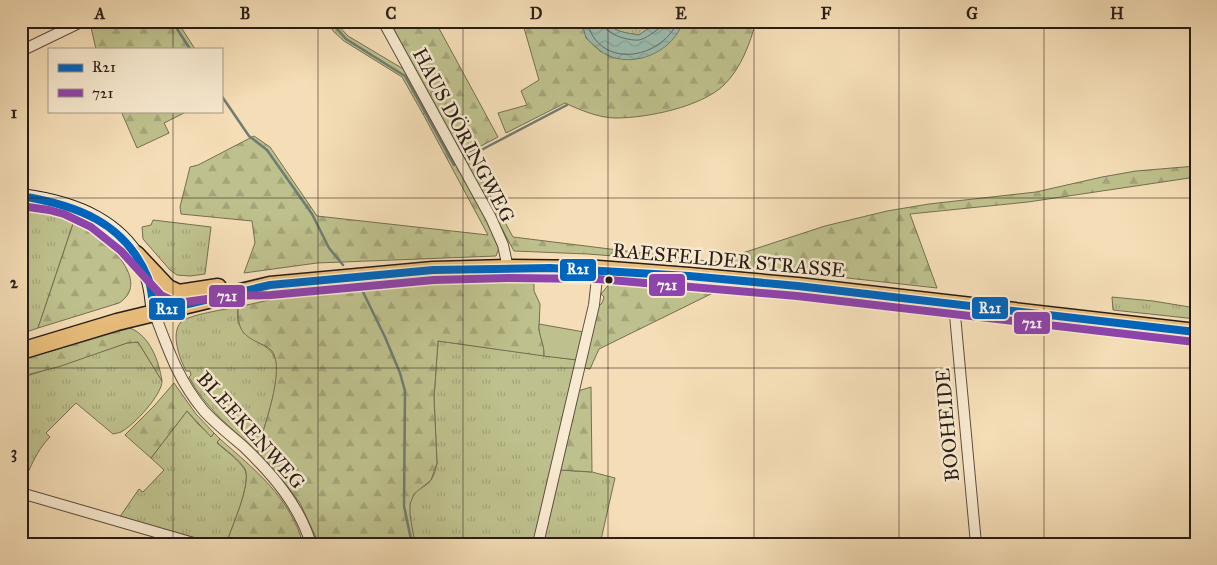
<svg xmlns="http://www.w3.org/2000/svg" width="1217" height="565" font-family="'IM FELL Great Primer',serif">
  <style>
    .grass { fill: url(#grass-tufts); stroke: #746f52 }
    .forest { fill: url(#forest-firs); stroke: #746f52 }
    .garden { fill: #bec18d; stroke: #746f52 }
    .water { fill: url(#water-waves); stroke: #6e7c73 }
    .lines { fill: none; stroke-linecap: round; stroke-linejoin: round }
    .shore { stroke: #626c64; stroke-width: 1 }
    .stream { stroke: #6e7c73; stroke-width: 2.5 }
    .minor-casing { stroke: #5c4d3f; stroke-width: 12 }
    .secondary-casing { stroke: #291d17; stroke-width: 16 }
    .primary-casing { stroke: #291d17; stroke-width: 19 }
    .minor { stroke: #f8ead0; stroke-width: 10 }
    .secondary { stroke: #f8ead0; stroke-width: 14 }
    .primary { stroke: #eabf7c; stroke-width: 16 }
    .bus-1-casing { stroke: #f8ead0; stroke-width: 11 }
    .bus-2-casing { stroke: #f8ead0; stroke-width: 11 }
    .bus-1 { stroke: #0065bd; stroke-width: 8 }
    .bus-2 { stroke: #8e44ad; stroke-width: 8 }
    .grid { fill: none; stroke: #291d17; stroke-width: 1; stroke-opacity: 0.55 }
    .bus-dot { fill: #291d17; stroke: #f8ead0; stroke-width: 2 }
    .labels { text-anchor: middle; stroke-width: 5; stroke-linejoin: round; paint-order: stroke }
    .street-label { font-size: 20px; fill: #291d17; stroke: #f8ead0 }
    .line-badge { stroke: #f8ead0; stroke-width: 2 }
    .badge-label { font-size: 14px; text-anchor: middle; font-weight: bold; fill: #fff }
    .neatline { fill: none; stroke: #291d17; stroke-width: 2 }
    .grid-label { font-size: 16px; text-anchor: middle; font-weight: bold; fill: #291d17 }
  </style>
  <defs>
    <pattern id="grass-tufts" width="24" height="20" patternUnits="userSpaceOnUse" patternTransform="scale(1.25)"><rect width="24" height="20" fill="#bec18d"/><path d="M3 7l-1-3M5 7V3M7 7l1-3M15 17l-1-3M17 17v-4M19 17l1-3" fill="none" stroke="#a3a579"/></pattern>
    <pattern id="forest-firs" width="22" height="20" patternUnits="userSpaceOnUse" patternTransform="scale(1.25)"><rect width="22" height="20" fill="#bec18d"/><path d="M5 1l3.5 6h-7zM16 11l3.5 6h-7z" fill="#a3a579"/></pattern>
    <pattern id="water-waves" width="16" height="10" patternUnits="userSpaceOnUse" patternTransform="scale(1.25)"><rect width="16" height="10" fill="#9cbcb0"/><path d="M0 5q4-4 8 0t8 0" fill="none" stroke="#86a197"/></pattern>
  </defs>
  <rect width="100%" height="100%" fill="#f5deb7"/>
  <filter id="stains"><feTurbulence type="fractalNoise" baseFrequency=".004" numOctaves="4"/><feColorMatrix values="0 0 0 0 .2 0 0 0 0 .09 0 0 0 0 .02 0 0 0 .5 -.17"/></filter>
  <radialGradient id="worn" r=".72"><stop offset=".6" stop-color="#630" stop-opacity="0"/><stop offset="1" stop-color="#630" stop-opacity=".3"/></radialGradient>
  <g class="grass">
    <polygon points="326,21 334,21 348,36 405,70 428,112 423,114 402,77 344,41 334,32"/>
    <path d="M 605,21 L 659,21 L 639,35 C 626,33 614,32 605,21 Z"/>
    <polygon points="21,211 75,218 38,328 21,334"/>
    <polygon points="153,220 211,227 205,274 190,276 177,275 170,270 143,239 142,227 151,225"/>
    <polygon points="1112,297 1153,301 1196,308 1196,319 1113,310"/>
    <path d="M 238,307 C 238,311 237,318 238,322 C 245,342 270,341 276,360 C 282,379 263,430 257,451 C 232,429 204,407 189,377 L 191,375 L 190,371 L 186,371 C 180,359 170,334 181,322 C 188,315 226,309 238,307 Z"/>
    <polygon points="960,313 1196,336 1196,342 958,317"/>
    <path d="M 438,341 L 577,360 L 534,544 L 415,544 C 412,529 405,507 414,493 C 417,489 423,488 427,484 C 433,480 436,470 437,463 L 434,398 Z"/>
    <path d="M 138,342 L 162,381 C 162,395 134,425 121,432 C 119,433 116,433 113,434 L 76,403 L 46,433 L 50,437 C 35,452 30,470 21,487 L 21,387 L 24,377 L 127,343 Z"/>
    <path d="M 187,411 L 198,424 L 212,436 L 214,433 L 220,439 L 217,443 C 225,450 239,460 245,470 C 252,483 231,529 226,544 L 208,544 L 119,518 L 139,489 L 143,492 L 164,470 L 151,458 Z"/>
    <polygon points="560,470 592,472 615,478 600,544 542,544"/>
  </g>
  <g class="forest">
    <polygon points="92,21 177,21 195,49 96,49 90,23"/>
    <polygon points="389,21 435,21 498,137 462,156"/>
    <path d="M 522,21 L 549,21 L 552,29 L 583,24 L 586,38 L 601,52 L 682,25 L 683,21 L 756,21 C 750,44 741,68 724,85 C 701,107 647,118 616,118 C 599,118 580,110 565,103 L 506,133 L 498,113 L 527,105 L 521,91 L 539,80 Z"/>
    <polygon points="121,111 188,111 164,123 169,133 137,148"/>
    <polygon points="428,112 492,230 499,248 496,256 317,263 244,273 255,243 252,221 181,214 180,207 190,167 198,165 254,136 270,147 317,216 488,235 423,114"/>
    <polygon points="471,160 513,237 715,262 825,226 887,211 929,204 1036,192 1102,177 1136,171 1196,166 1196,177 1028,202 910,214 937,288 731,265 588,254 514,251 466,163"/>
    <path d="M 75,218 C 96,232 156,279 119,303 L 38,328 Z"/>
    <path d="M 462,279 L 534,283 L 534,291 L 540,304 L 539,330 L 544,348 L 544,356 L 438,341 L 434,398 L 437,463 L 431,480 L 414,494 L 410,504 L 410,515 L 415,544 L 319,544 L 300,503 L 278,474 L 257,451 C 263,430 286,369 272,351 C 269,347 263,345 259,343 C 240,334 238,327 238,307 L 287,296 L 335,289 Z"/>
    <polygon points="621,282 717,291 599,349 590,369 584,368 598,307 602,303 604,297 601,294 610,283"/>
    <path d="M 130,328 C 150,336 159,361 162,381 L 138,342 L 127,343 L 58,367 L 26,375 L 21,372 L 21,360 Z"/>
    <polygon points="174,383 196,414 214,433 211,437 187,411 151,458 125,435 155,405"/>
    <polygon points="591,387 592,472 560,470 578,391"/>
    <path d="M 220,439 C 253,468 291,498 303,544 L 226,544 C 231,529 252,483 245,469 C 239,459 225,450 217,442 Z"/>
  </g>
  <path class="garden" d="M 539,324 L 584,332 L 577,360 L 544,356 C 545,345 538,335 539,324 Z"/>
  <path class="water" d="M 582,21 L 605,21 C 614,32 626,33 639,35 L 659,21 L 683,21 C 673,55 624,73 597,48 C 593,44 588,41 586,37 C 584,32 583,26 582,21 Z"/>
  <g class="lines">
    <g class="shore">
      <path d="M 587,21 C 597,69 660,62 678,21"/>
      <path d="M 602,21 C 603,34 628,41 639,40 C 646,39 655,31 661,27 L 663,21"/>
    </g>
    <g class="stream">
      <polyline points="172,21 190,49"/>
      <polyline points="330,21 346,39 405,76 454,165"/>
      <polyline points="221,95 249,136 267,150 312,214 329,248 343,265"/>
      <polyline points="464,159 567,105"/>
      <polyline points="363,292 385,337 400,373 405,391 404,506 412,544"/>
    </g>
    <defs>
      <g id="minor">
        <polyline points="383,21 491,218 503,245 508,268"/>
        <polyline points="21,51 83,21"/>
        <polyline points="954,304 976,544"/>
        <path d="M 154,312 C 168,349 178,380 204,411 C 216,424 230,435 244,447 C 273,475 299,505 311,544"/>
        <polyline points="21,493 197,544"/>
        <polyline points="538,544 586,339 594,305 598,269"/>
      </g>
      <path id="secondary" d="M 21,196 C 75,203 127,222 148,278 C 152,289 152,301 154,312"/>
      <g id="primary">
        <polyline points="136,254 168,288 179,293 218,287"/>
        <polyline points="21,351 117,322 270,285 433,270 508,268 598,269 689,276 798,286 1196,332"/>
      </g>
    </defs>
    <use href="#minor" class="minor-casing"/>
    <use href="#secondary" class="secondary-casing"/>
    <use href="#primary" class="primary-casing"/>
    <use href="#minor" class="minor"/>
    <use href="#secondary" class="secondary"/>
    <use href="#primary" class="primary"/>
    <defs>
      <path id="bus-1" d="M 21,196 C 76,205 125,222 148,278 C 152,288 152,301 154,312 L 270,285 L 433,270 L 550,268 L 689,276 L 798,286 L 1196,332"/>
      <polyline id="bus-2" points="21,206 49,210 64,214 91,227 121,251 161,295 178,303 229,296 271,295 434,280 508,278 598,279 797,296 1195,342"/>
    </defs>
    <use href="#bus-1" class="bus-1-casing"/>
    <use href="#bus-2" class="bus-2-casing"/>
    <use href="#bus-1" class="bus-1"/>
    <use href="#bus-2" class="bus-2"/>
  </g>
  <path class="grid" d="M 173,21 L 173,49M 318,21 L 318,544M 463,21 L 463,544M 608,21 L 608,544M 754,21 L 754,544M 899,21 L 899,544M 1044,21 L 1044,544M 173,111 L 173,544M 21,198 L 1196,198M 21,368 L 1196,368"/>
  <circle class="bus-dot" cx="609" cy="280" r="4.5"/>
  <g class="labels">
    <g class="street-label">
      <text transform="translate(464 135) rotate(62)" y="7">HAUS DÖRINGWEG</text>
      <text transform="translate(729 260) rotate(5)" y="7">RAESFELDER STRASSE</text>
      <text transform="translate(947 425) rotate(-95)" y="7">BOOHEIDE</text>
      <text transform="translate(251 430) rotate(48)" y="7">BLEEKENWEG</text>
    </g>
  </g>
  <g class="line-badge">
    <rect x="559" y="258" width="38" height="24" rx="5" fill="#0065bd"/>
    <rect x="648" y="273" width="38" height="24" rx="5" fill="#8e44ad"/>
    <rect x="208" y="284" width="38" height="24" rx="5" fill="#8e44ad"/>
    <rect x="971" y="296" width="38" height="24" rx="5" fill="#0065bd"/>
    <rect x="148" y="297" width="38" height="24" rx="5" fill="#0065bd"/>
    <rect x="1013" y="311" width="38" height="24" rx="5" fill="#8e44ad"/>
  </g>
  <g class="badge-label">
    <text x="578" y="274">R21</text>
    <text x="667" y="290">721</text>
    <text x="227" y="301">721</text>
    <text x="990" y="313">R21</text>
    <text x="167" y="314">R21</text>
    <text x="1032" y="328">721</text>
  </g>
  <rect width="1217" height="565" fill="none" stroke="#f5deb7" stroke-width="55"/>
  <rect x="48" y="48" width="175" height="65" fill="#f8ead0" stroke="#a59886"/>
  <rect x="58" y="64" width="25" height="8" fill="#0065bd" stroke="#a59886"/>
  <text x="92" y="72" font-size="15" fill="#291d17">R21</text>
  <rect x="58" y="89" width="25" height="8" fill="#8e44ad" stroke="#a59886"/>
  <text x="92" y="98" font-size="15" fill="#291d17">721</text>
  <rect x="28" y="28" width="1162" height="510" class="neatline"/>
  <g class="grid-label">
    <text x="100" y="19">A</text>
    <text x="245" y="19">B</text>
    <text x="391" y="19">C</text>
    <text x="536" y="19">D</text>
    <text x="681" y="19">E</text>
    <text x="826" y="19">F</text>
    <text x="972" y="19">G</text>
    <text x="1117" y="19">H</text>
    <text x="14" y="118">1</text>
    <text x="14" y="288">2</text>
    <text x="14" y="458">3</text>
  </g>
  <rect width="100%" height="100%" filter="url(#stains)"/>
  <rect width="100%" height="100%" fill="url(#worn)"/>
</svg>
